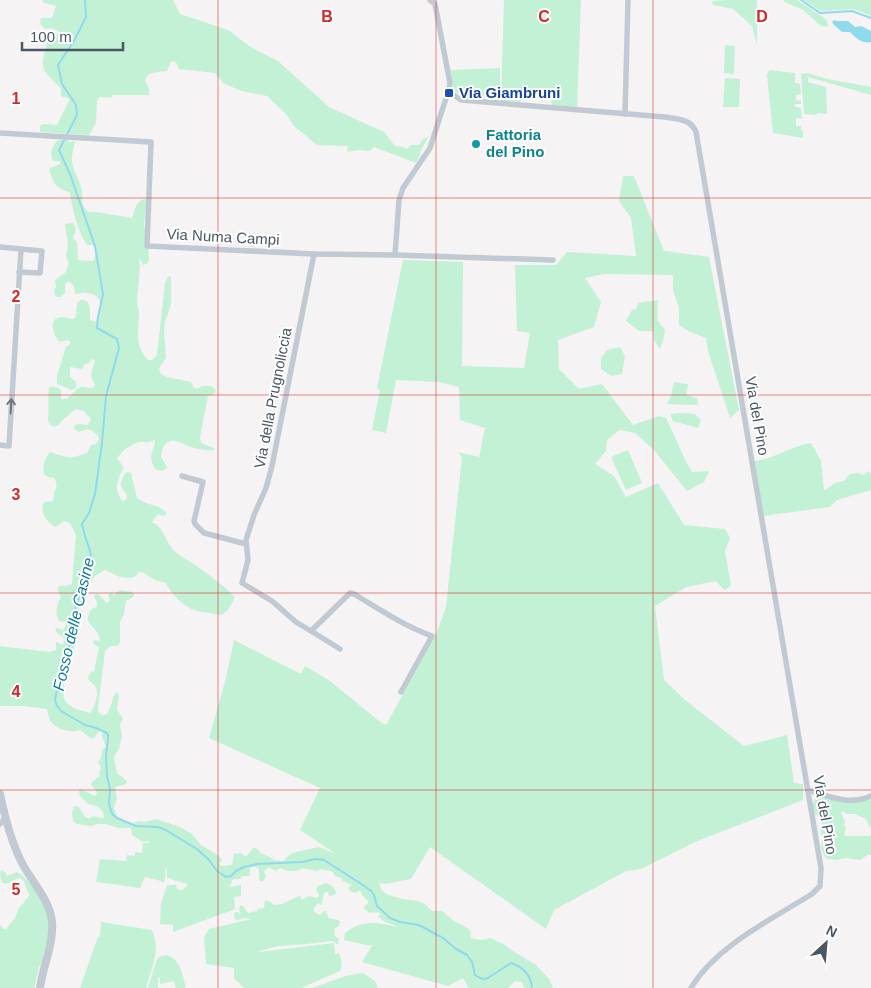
<svg xmlns="http://www.w3.org/2000/svg" width="871" height="988" font-family="Arial,sans-serif">
  <style>
    .green { fill: #c3f1d5 }
    .water { fill: #90daee }
    .lines { fill: none; stroke-linecap: round; stroke-linejoin: round }
    .stream { stroke: #90daee; stroke-width: 2 }
    .minor { stroke: #c1cad2; stroke-width: 5.5 }
    .tertiary { stroke: #c1cad2; stroke-width: 8 }
    .oneway { stroke: #6e7983 }
    .grid { fill: none; stroke: #d62828; stroke-width: 1; stroke-opacity: 0.55 }
    .transit-dot { fill: #1a4fb4; stroke: #fff; stroke-width: 2 }
    .culture-dot { fill: #0f9aa8; stroke: #fff; stroke-width: 2 }
    .labels { text-anchor: middle; stroke-width: 4; stroke-linejoin: round; paint-order: stroke }
    .transit-label { font-size: 15px; font-weight: bold; fill: #164399; stroke: #fff; text-anchor: start }
    .culture-label { font-size: 15px; font-weight: bold; fill: #0d838f; stroke: #fff; text-anchor: start }
    .street-label { font-size: 15px; fill: #4a5661; stroke: #fff }
    .water-label { font-size: 16px; font-style: italic; fill: #0c7c9b; stroke: #fff }
    .grid-label { font-size: 16px; text-anchor: middle; font-weight: bold; fill: #d62828; stroke: #fff; stroke-width: 4; stroke-linejoin: round; paint-order: stroke }
  </style>
  <rect width="100%" height="100%" fill="#f5f3f3"/>
  <g class="green">
    <path d="M 43,0 L 173,0 L 180,14 L 228,30 L 252,48 L 278,61 L 329,107 L 384,132 L 395,146 L 403,147 L 407,149 L 411,145 L 419,145 L 423,139 L 429,136 L 420,152 L 420,156 L 416,163 L 374,147 L 370,151 L 358,150 L 347,152 L 348,146 L 317,145 L 294,126 L 286,114 L 267,96 L 241,91 L 223,83 L 215,73 L 179,69 L 176,62 L 171,61 L 167,71 C 158,72 147,71 145,81 L 149,88 L 149,95 L 113,95 L 111,98 L 99,97 L 97,101 L 96,123 L 89,135 L 40,132 L 40,126 L 43,124 L 57,125 L 70,99 L 61,96 L 61,88 C 39,67 40,69 48,40 L 39,36 L 40,32 L 45,31 L 55,36 L 59,32 L 52,28 L 45,29 C 41,25 39,24 41,18 L 52,18 L 56,6 L 42,2 Z"/>
    <polygon points="504,0 581,0 577,107 552,105 551,99 522,96 520,102 501,101"/>
    <polygon points="728,0 757,0 757,45 752,26 733,9 713,5 712,1"/>
    <polygon points="784,0 797,0 827,20 828,27 821,26 802,9 784,2"/>
    <polygon points="804,0 871,0 871,16 854,9 820,11"/>
    <polygon points="725,45 735,46 734,74 724,73"/>
    <polygon points="500,68 500,98 460,94 455,92 453,86 451,70"/>
    <polygon points="769,70 795,73 795,83 800,84 801,94 796,95 796,100 801,101 801,104 795,104 794,106 801,108 802,119 796,118 796,126 801,126 801,130 803,131 803,138 773,133 767,75"/>
    <path d="M 808,73 C 814,76 821,76 827,79 L 871,87 L 871,95 L 808,77 L 808,82 L 826,87 L 827,114 L 817,113 L 817,115 L 804,114 L 801,74 Z"/>
    <polygon points="725,78 740,79 739,107 723,107"/>
    <path d="M 58,140 L 67,140 L 70,142 L 75,141 C 75,146 72,151 72,156 C 71,168 78,177 81,187 C 83,193 81,201 84,207 C 85,209 87,211 89,212 L 96,212 L 132,218 C 135,210 136,199 147,199 L 144,225 L 148,241 L 149,258 L 148,263 L 143,265 L 139,257 C 141,272 138,285 137,300 C 137,305 139,311 139,316 C 138,333 135,347 148,360 C 153,361 155,358 157,354 L 165,283 L 168,277 L 171,276 L 171,304 L 165,322 L 164,333 L 166,358 L 159,368 L 161,374 L 167,377 L 191,382 L 194,388 L 197,389 L 202,386 L 211,386 L 216,390 L 215,393 L 208,396 L 200,437 L 201,443 L 214,448 L 215,450 C 208,451 198,449 191,447 C 185,445 177,440 171,441 C 163,442 162,450 161,457 L 167,467 L 166,469 L 161,471 L 155,469 C 147,453 154,454 155,440 L 149,442 L 138,442 L 125,449 L 117,458 L 124,468 C 117,478 113,492 123,501 L 126,500 L 127,495 L 123,490 L 120,484 L 125,473 L 128,472 L 131,473 L 137,498 L 146,503 L 159,507 L 166,512 L 166,515 L 163,516 L 158,514 L 152,522 C 164,528 165,540 173,550 C 178,555 186,559 192,563 C 207,573 222,584 235,597 C 232,603 228,613 220,615 C 217,615 212,613 209,613 C 205,612 201,612 197,611 C 184,607 172,595 166,583 L 155,580 L 144,573 L 139,572 L 137,575 L 132,578 L 120,577 L 105,570 C 101,572 98,574 95,576 C 88,584 79,604 78,615 C 77,624 79,633 76,642 C 71,660 62,671 64,690 C 64,693 63,696 64,698 C 67,708 81,710 90,713 C 95,707 100,693 95,686 C 94,684 90,682 89,680 C 87,677 89,675 91,672 L 94,671 L 99,647 L 95,645 L 93,643 L 94,640 L 100,641 C 100,632 92,628 88,621 C 88,615 89,608 97,607 L 97,602 L 94,597 L 95,594 L 98,594 L 107,603 L 110,600 L 108,596 L 110,592 L 115,596 L 115,593 L 120,590 L 132,592 L 134,595 L 133,597 L 126,601 L 124,614 L 120,622 L 120,642 L 118,646 L 110,646 L 105,651 L 98,708 L 98,712 L 102,715 L 106,715 C 108,712 110,709 111,705 C 113,700 112,696 117,692 L 119,697 L 117,709 L 123,719 L 120,724 L 122,736 L 119,749 L 115,755 L 114,758 L 117,773 L 127,781 L 126,784 L 115,787 L 117,799 L 114,807 L 116,814 L 119,819 L 132,824 L 138,821 L 144,822 L 156,819 L 180,827 L 191,833 L 201,845 L 219,856 L 222,860 L 219,864 L 222,866 L 232,865 L 234,854 L 241,853 L 246,857 L 253,848 L 256,848 L 262,854 L 272,858 L 273,860 L 283,861 L 292,853 L 319,847 L 336,854 L 300,830 L 320,788 L 209,738 L 226,678 L 234,640 L 301,674 L 305,666 L 330,681 L 379,721 L 386,725 L 437,632 L 446,607 L 462,457 L 458,452 L 479,457 L 485,428 L 460,420 L 459,387 L 439,382 L 396,380 L 386,433 L 372,430 L 380,390 L 377,388 L 403,260 L 463,262 L 462,366 L 524,368 L 530,333 L 517,331 L 515,265 L 556,265 L 567,252 L 636,256 L 631,218 L 619,201 L 623,176 L 634,176 L 664,251 L 709,257 L 739,410 L 730,418 L 708,351 L 706,338 L 690,332 L 679,325 L 679,308 L 673,290 L 673,275 L 604,274 L 585,278 L 601,302 L 594,327 L 558,340 L 559,369 L 579,389 L 602,384 L 633,425 L 659,416 L 666,418 C 675,436 682,455 692,472 L 709,471 L 704,482 L 687,491 L 654,450 L 635,433 L 619,430 L 607,440 L 606,451 L 595,464 L 614,476 L 626,497 L 658,483 L 684,525 L 725,529 L 730,538 L 725,551 L 731,586 L 724,590 L 716,581 L 686,587 L 655,606 L 664,680 L 685,700 L 744,746 L 787,735 L 794,783 L 803,784 L 803,800 L 695,842 L 641,869 L 626,871 L 554,910 L 546,929 L 430,847 L 411,879 L 384,884 L 379,882 L 381,889 L 386,894 L 402,899 L 418,901 L 425,904 L 432,911 L 442,911 L 454,921 L 469,929 L 471,932 L 470,938 L 480,940 L 491,938 L 503,944 L 516,953 L 536,965 L 549,979 L 553,988 L 525,988 L 521,982 L 515,981 L 508,988 L 469,988 L 463,978 L 448,986 L 362,962 L 372,946 L 344,940 L 345,933 C 355,924 369,921 383,924 C 388,925 393,926 398,927 C 391,923 383,923 378,916 L 381,915 L 378,912 L 375,913 L 372,912 L 370,913 L 365,910 L 364,907 L 369,902 L 362,895 L 360,890 L 355,893 L 350,891 L 348,888 L 352,885 L 343,881 L 341,878 L 335,876 L 333,872 L 321,869 L 317,871 L 302,868 C 296,873 287,871 280,868 L 276,871 L 269,867 L 264,871 L 266,877 L 262,882 L 259,880 L 259,869 L 256,867 L 250,867 L 250,874 L 249,876 L 242,876 L 240,879 L 236,879 L 232,880 L 230,887 L 241,885 L 241,896 L 234,897 L 235,909 L 173,932 L 173,925 L 160,924 L 161,903 L 167,885 L 176,885 L 178,890 L 182,890 L 187,886 L 187,884 C 181,881 177,882 171,879 L 171,878 L 167,878 L 166,865 C 164,871 167,878 163,883 L 161,881 L 145,877 L 140,888 L 96,882 L 100,859 L 126,861 L 127,855 L 135,856 L 135,854 L 136,852 L 142,853 L 143,843 L 148,843 L 149,841 L 143,842 L 132,835 L 131,828 L 119,828 L 105,824 L 98,824 L 91,826 L 77,824 L 73,821 L 72,812 L 74,806 L 79,807 C 83,812 85,823 93,816 L 101,818 L 104,818 C 104,808 96,805 88,804 L 80,796 L 79,790 L 81,789 L 95,796 L 97,793 C 96,789 92,788 91,784 L 93,781 L 100,776 L 99,773 L 101,767 L 98,762 L 101,758 L 102,750 L 106,747 L 102,737 L 102,728 L 94,738 L 92,739 L 80,730 C 72,733 59,730 53,724 C 49,720 48,714 47,709 L 23,706 L 0,706 L 0,646 L 50,652 L 56,650 L 56,642 L 63,645 L 64,639 C 61,634 58,636 55,629 L 57,628 L 63,630 L 66,625 L 65,622 L 59,621 C 55,614 56,604 61,597 L 58,590 L 58,587 C 63,585 68,586 72,584 L 76,535 L 70,523 L 64,521 L 55,527 C 47,521 39,513 44,502 L 53,501 L 54,496 L 54,493 C 57,487 58,484 54,478 L 48,477 L 44,474 C 42,466 45,458 50,452 C 57,454 67,459 75,457 C 79,456 82,454 87,453 L 91,445 L 96,444 L 99,439 C 97,433 93,431 87,429 L 79,432 L 74,429 L 74,426 L 79,424 L 88,425 L 91,419 L 84,411 L 76,409 C 72,412 68,415 65,418 C 58,424 56,432 48,422 C 49,410 48,398 49,387 C 53,386 58,387 61,390 L 61,399 L 67,399 C 71,395 76,389 81,387 C 87,386 88,390 94,387 L 95,384 C 88,375 93,370 95,360 L 91,359 L 90,363 L 85,364 L 82,369 L 70,367 L 70,377 L 76,382 L 76,388 L 72,390 L 57,384 L 57,375 L 66,347 L 70,344 L 70,341 L 67,340 L 61,342 L 58,341 C 55,335 48,323 57,318 C 60,316 69,318 73,319 L 76,317 L 77,303 L 82,299 L 88,302 L 90,308 L 90,320 L 95,322 C 100,310 106,295 87,293 C 84,292 79,294 75,294 L 74,286 L 70,282 L 67,282 L 65,285 L 65,293 L 61,297 L 56,297 L 54,291 L 56,287 L 55,280 L 66,272 L 68,266 L 68,261 L 66,256 L 68,245 L 65,224 L 73,223 C 77,228 76,232 73,237 L 77,243 L 78,260 L 93,261 C 97,256 95,251 93,245 L 87,245 C 77,230 73,211 70,193 C 66,190 62,190 58,187 C 53,183 51,175 49,170 L 50,168 L 60,164 L 60,161 L 53,161 C 49,154 52,146 58,140 Z"/>
    <polygon points="658,300 657,320 665,330 663,341 660,349 654,340 653,331 639,331 626,321 632,310 636,309 638,303"/>
    <polygon points="620,347 625,356 622,374 612,376 601,369 601,358 607,350"/>
    <polygon points="674,382 688,384 686,395 697,398 698,405 667,404 671,396"/>
    <polygon points="682,413 695,414 701,420 698,428 673,421 670,414"/>
    <path d="M 811,443 L 821,461 L 824,491 L 835,483 L 844,481 L 850,474 L 858,473 L 864,475 L 868,471 L 871,474 L 871,490 L 837,500 L 830,507 L 763,516 L 752,461 C 772,461 790,446 811,443 Z"/>
    <polygon points="628,450 642,483 626,490 611,457"/>
    <polygon points="816,795 863,801 871,800 871,830 866,819 855,814 846,814 843,811 841,813 845,821 844,825 846,827 844,836 870,836 871,834 871,855 867,855 861,860 846,858 836,860 827,859 824,856 821,847 822,838 820,829 822,823 821,817 813,814 813,804"/>
    <path d="M 1,870 L 6,873 L 7,876 L 17,872 L 22,875 L 29,882 L 38,894 L 50,919 L 47,944 L 43,955 L 43,960 L 39,967 L 34,988 L 0,988 L 0,925 L 4,929 L 6,929 L 15,918 L 19,908 L 29,896 L 29,894 L 26,888 L 24,881 L 20,878 C 14,879 10,883 5,884 C 0,882 0,875 1,870 Z"/>
    <path d="M 326,883 L 332,886 L 336,891 L 335,895 L 329,896 L 328,892 L 325,892 L 323,896 L 322,904 L 320,905 L 318,903 L 314,908 L 314,911 L 317,914 L 320,915 L 325,910 L 329,918 L 338,920 L 340,922 L 339,926 L 334,929 L 335,936 L 339,939 L 338,944 L 337,944 L 333,941 C 315,943 298,945 280,946 C 273,947 266,949 260,951 L 259,952 L 334,943 L 335,954 L 339,953 C 341,959 343,966 340,971 L 301,988 L 244,988 L 234,978 L 234,968 L 206,964 L 204,937 L 209,929 L 251,919 L 244,918 L 238,920 L 235,919 L 234,913 L 235,912 L 238,912 L 240,915 L 241,914 L 239,910 L 240,905 L 243,906 L 248,913 L 257,911 L 258,909 L 264,908 L 265,900 L 271,902 L 274,905 L 282,904 L 299,896 L 301,897 L 301,900 L 309,896 L 318,898 L 319,895 L 316,890 L 318,886 Z"/>
    <path d="M 101,922 L 152,930 C 161,949 152,968 146,988 L 80,988 L 98,937 L 100,937 Z"/>
    <path d="M 167,955 C 182,961 182,975 186,988 L 176,988 L 174,981 L 160,984 L 160,978 L 158,978 L 158,988 L 148,988 L 157,959 L 161,956 Z"/>
    <polygon points="363,973 375,981 378,988 312,988 346,976"/>
  </g>
  <path class="water" d="M 834,20 L 837,21 L 848,21 L 855,27 L 861,26 L 871,31 L 871,42 C 862,44 856,38 850,32 L 842,32 L 833,24 L 832,22 Z"/>
  <g class="lines">
    <g class="stream">
      <path d="M 85,0 L 86,17 L 74,41 L 58,65 L 62,84 L 76,105 L 77,115 L 59,150 L 70,174 L 95,246 L 103,294 L 98,317 L 97,328 L 117,339 L 119,348 L 106,396 L 102,443 L 95,494 L 89,513 L 82,524 L 85,536 L 91,554 L 82,590 L 75,608 L 71,641 L 60,674 L 56,695 L 55,700 L 57,706 L 61,711 L 85,725 L 96,728 L 107,733 L 108,735 L 108,739 L 106,755 L 107,777 L 110,788 L 109,803 L 111,811 L 113,815 L 117,818 L 136,826 L 157,827 L 164,829 L 197,849 L 209,860 L 217,871 L 226,877 L 231,876 L 236,871 L 244,867 L 257,864 L 302,862 L 316,859 L 324,860 L 363,885 L 371,891 L 374,895 L 377,906 L 390,918 L 400,922 L 419,925 L 443,938 L 456,949 L 467,955 L 472,962 L 475,975 C 480,978 482,980 488,978 L 511,963 C 523,967 531,975 532,988"/>
      <polyline points="801,0 820,13 852,11 871,18"/>
    </g>
    <g class="minor">
      <path d="M 430,0 L 435,4 L 450,83 L 449,89 L 452,94 L 461,100 L 665,117 C 678,119 691,119 696,132 L 821,868 L 820,886 L 812,894 C 772,919 715,947 691,988"/>
      <polyline points="625,114 628,0"/>
      <polyline points="0,133 151,142 147,246 314,254 395,255 553,260"/>
      <polyline points="0,247 21,249 9,446 0,445"/>
      <path d="M 314,254 L 272,466 L 266,488 L 254,515 L 246,540 L 248,560 L 242,583 L 272,601 L 296,622 L 311,631 L 350,593 L 354,594 C 379,609 404,626 432,636 L 401,692"/>
      <polyline points="395,255 399,200 403,188 430,148 449,89"/>
      <polyline points="19,272 40,273 42,251 21,249"/>
      <polyline points="182,476 203,482 194,521 195,524 204,533 246,544"/>
      <polyline points="311,631 340,649"/>
      <path d="M 808,790 C 830,796 848,806 871,796"/>
      <polyline points="0,824 5,818"/>
    </g>
    <path class="tertiary" d="M 0,794 C 5,818 11,842 22,863 C 32,882 49,899 52,921 C 54,944 43,965 40,988"/>
  </g>
  <defs><path id="oneway-shaft" d="M-6 0H5M1.5-3L5.5 0L1.5 3" fill="none" stroke-width="1.6" stroke-linecap="round" stroke-linejoin="round" transform="scale(1.25)"/></defs>
  <use class="oneway" href="#oneway-shaft" transform="translate(11 406) rotate(-87)"/>
  <path class="grid" d="M 218,0 L 218,988M 436,0 L 436,988M 653,0 L 653,988M 0,198 L 871,198M 0,395 L 871,395M 0,593 L 871,593M 0,790 L 871,790"/>
  <rect class="transit-dot" x="444" y="88" width="10" height="10" rx="2.5"/>
  <circle class="culture-dot" cx="476" cy="144" r="5"/>
  <g class="labels">
    <g class="transit-label">
      <text x="459" y="98">Via Giambruni</text>
    </g>
    <g class="culture-label">
      <text x="486" y="140">Fattoria<tspan x="486" dy="17">del Pino</tspan></text>
    </g>
    <g class="street-label">
      <text transform="translate(223 237) rotate(3)" y="5">Via Numa Campi</text>
      <text transform="translate(273 398) rotate(-79)" y="5">Via della Prugnoliccia</text>
      <text transform="translate(757 416) rotate(80)" y="5">Via del Pino</text>
      <text transform="translate(825 815) rotate(80)" y="5">Via del Pino</text>
    </g>
    <g class="water-label">
      <text transform="translate(73 624) rotate(-77)" y="6">Fosso delle Casine</text>
    </g>
  </g>
  <g class="grid-label">
    <text x="327" y="22">B</text>
    <text x="544" y="22">C</text>
    <text x="762" y="22">D</text>
    <text x="16" y="104">1</text>
    <text x="16" y="302">2</text>
    <text x="16" y="500">3</text>
    <text x="16" y="697">4</text>
    <text x="16" y="895">5</text>
  </g>
  <g transform="translate(826 943) rotate(26)" stroke="#ffffff" stroke-width="4" paint-order="stroke">
  <path d="M0-4L9 19L0 12L-9 19Z" fill="#4a5661"/>
  <text y="-8" font-size="14" font-weight="bold" text-anchor="middle" fill="#4a5661">N</text>
  </g>
  <path d="M22 42v8h101v-8" fill="none" stroke="#4a5661" stroke-width="2.5"/>
  <text x="30" y="42" font-size="15" fill="#4a5661" stroke="#ffffff" stroke-width="4" paint-order="stroke">100 m</text>
</svg>
